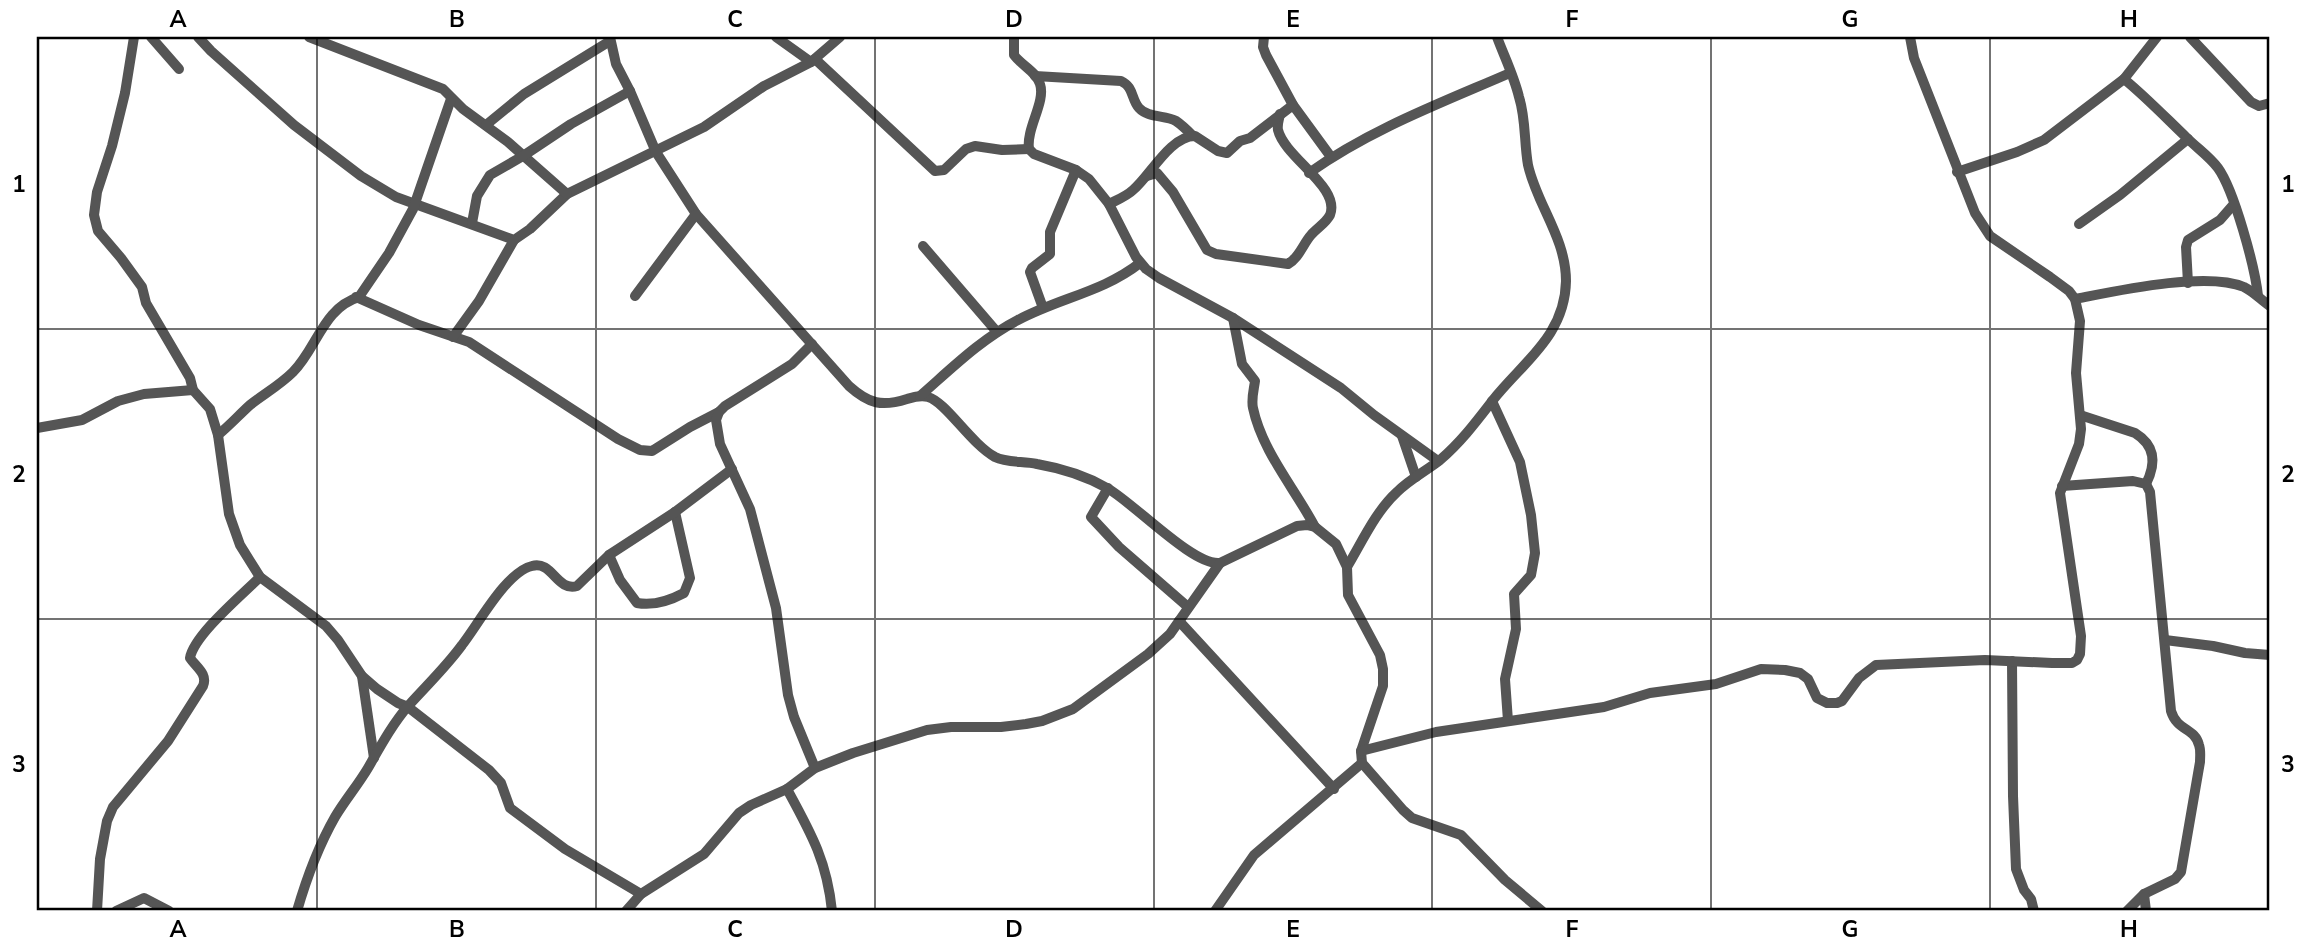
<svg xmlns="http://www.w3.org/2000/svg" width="2307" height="948" font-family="'Nunito Sans',sans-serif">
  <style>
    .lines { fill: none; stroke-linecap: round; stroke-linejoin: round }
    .minor { stroke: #555; stroke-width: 10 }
    .grid { fill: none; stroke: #000; stroke-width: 2; stroke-opacity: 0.55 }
    .neatline { fill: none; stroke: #000; stroke-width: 2.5 }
    .grid-label { font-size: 23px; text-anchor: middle; font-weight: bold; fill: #000 }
  </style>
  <rect width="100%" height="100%" fill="#fff"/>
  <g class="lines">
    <g class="minor">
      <polyline points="134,37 125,93 112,146 97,192 94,215 98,231 121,258 142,287 146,303 190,378 193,390 210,409 218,435 229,514 240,545 260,577 326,626 338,640 362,676 377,689 398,703 408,707 489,770 501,783 510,808 565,849 641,894"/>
      <polyline points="151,37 179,69"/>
      <polyline points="198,37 211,51 294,125 361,176 396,197 514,240 530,229 567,194 704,127 764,86 811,62 840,37"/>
      <polyline points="309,37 443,89 463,109 508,142 567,194"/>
      <path d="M 610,37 L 616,64 L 630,91 L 656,152 L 696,214 L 849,386 C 869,404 882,407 907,399 C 914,397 920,395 928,397 C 946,402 971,444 995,457 C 1007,463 1023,461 1037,464 C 1060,468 1086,476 1107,488 C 1134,503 1193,566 1220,563 L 1297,526 L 1307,525 L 1315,527 L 1336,544 L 1347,567 L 1348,595 L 1380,655 L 1383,669 L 1383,686 L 1361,751 L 1362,763 L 1403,810 L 1412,818 L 1461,835 L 1505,880 L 1542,911"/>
      <polyline points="776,37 811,62"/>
      <path d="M 1014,37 L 1014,55 C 1021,65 1037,72 1040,84 C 1046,102 1026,128 1029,149 L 1034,154 L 1076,170 L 1089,179 L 1109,204 L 1136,257 L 1146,269 L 1159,278 L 1233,318 L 1341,388 L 1374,415 L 1438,461"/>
      <polyline points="1264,37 1263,47 1266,55 1293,105 1331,157"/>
      <polyline points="2190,37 2251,102 2259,106 2270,103"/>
      <polyline points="815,59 935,171 944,170 966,149 975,146 1002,150 1029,149"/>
      <path d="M 1035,76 L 1121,81 C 1134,87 1131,99 1139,108 C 1148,118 1165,115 1176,121 C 1182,125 1188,131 1193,136"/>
      <path d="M 2124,79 C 2147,98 2166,118 2187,138 C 2197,148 2210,157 2218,168 C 2234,190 2255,267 2258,296"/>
      <polyline points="486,125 524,94 610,41"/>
      <polyline points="1957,172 2017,152 2044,140 2124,79 2157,37"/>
      <path d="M 1309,173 C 1371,129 1441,103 1510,73"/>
      <path d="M 1147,176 L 1157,173 L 1173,192 L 1207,250 L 1216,254 L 1288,264 C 1299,258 1303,244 1311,235 C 1317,228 1326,223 1330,215 C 1341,187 1285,158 1278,130 C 1277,125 1279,119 1280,114"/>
      <path d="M 1109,204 C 1117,200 1127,196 1133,190 C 1150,176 1170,136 1195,136 L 1218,151 L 1227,153 L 1240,141 L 1250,138 L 1293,105"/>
      <polyline points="472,223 477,196 490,175 523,156 571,124 630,91"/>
      <polyline points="2079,224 2120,195 2188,139"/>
      <polyline points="923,246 997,332"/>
      <polyline points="2188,283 2186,247 2188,240 2220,220 2234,204"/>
      <polyline points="635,296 696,214"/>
      <polyline points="356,297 419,325 469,342 618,439 640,450 652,451 690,427 719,412"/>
      <path d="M 2075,299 C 2116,291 2206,271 2244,287 C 2254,292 2261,300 2270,306"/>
      <polyline points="1043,308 1030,272 1032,268 1050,254 1050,232 1076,170"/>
      <path d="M 1233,318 L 1242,364 L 1255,381 C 1254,389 1251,399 1253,408 C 1262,451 1295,489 1315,527"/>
      <polyline points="453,337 479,301 514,240"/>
      <polyline points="812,344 792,364 725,406 719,412 716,420 720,444 750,509 776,608 788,695 794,717 815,768"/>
      <path d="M 920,396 C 951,369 981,339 1018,320 C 1059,298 1103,292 1140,263"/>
      <polyline points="1492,401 1520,462 1531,515 1535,553 1531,575 1514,594 1516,629 1505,679 1508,721"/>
      <path d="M 2080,415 L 2135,433 C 2156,446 2156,464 2146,484"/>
      <polyline points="37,428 82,420 118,401 144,394 193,390"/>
      <path d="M 218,435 C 230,425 239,415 250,405 C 264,394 280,385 293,372 C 317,348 323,308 359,297 L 389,253 L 413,209 L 451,99"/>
      <polyline points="1402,436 1416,477"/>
      <path d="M 2062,486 L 2133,481 L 2146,484 L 2150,492 L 2171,711 C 2177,731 2195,728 2199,745 C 2201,750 2200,757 2200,762 L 2181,872 L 2175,879 L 2144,894 L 2127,911"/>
      <polyline points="1108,488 1091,517 1119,547 1188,607"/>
      <path d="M 609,555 L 620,580 L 637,603 C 653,606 669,601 684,593 L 690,578 L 675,512"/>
      <path d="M 1347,567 C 1362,542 1376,511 1397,492 C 1410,479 1426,471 1440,460 C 1461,442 1476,422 1493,400 C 1523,362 1565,336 1566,281 C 1566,238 1537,205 1528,165 C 1524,142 1526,119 1519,97 C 1514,76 1504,56 1497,37"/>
      <polyline points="1179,621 1334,789"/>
      <polyline points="2165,640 2213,646 2245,653 2270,655"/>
      <polyline points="2012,661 2013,796 2016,869 2024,890 2031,899 2034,911"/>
      <polyline points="362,676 374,758"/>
      <polyline points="1361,751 1436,732 1604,707 1650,693 1716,684 1761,669 1785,670 1800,673 1808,679 1817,698 1827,703 1837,703 1842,701 1859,678 1876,665 1985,660 2052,663 2072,663 2077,660 2080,654 2081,636 2060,493 2079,444 2081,429 2076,373 2080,321 2075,299 2069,291 2050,277 1990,236 1975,213 1914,58 1910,37"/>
      <path d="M 787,789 C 811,833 827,861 832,911"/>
      <polyline points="2144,894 2146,911"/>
      <path d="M 97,911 L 100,859 L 107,821 L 113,807 L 168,741 L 203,686 C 208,674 196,667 190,658 C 194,635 242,595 260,577"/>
      <polyline points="116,911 144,898 169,911"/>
      <path d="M 297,911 C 306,880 319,845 335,817 C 345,800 358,785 368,768 C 380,747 393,723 409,705 C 427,685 446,667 462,645 C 478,625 506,572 532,566 C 552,560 557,592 577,586 L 609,555 L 675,512 L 732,469"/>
      <polyline points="626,911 641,894 704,854 739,813 751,805 787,789 815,768 853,753 927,730 951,727 1001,727 1026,724 1042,721 1073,709 1148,654 1170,634 1220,563"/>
      <polyline points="1215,911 1254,855 1362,763"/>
    </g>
  </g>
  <path class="grid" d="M 317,37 L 317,911M 596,37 L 596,911M 875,37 L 875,911M 1154,37 L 1154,911M 1432,37 L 1432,911M 1711,37 L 1711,911M 1990,37 L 1990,911M 37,329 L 2270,329M 37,619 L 2270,619"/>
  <rect width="2307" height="948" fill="none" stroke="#ffffff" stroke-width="77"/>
  <rect x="38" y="38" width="2230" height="871" class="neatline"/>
  <g class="grid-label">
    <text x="178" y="27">A</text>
    <text x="457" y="27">B</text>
    <text x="735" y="27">C</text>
    <text x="1014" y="27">D</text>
    <text x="1293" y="27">E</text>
    <text x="1572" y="27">F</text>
    <text x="1850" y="27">G</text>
    <text x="2129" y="27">H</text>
    <text x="19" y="192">1</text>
    <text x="2288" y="192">1</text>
    <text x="19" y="482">2</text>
    <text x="2288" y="482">2</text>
    <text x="19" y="772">3</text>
    <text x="2288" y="772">3</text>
    <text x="178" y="937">A</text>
    <text x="457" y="937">B</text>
    <text x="735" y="937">C</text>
    <text x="1014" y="937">D</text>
    <text x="1293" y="937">E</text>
    <text x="1572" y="937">F</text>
    <text x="1850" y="937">G</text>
    <text x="2129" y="937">H</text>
  </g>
</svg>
